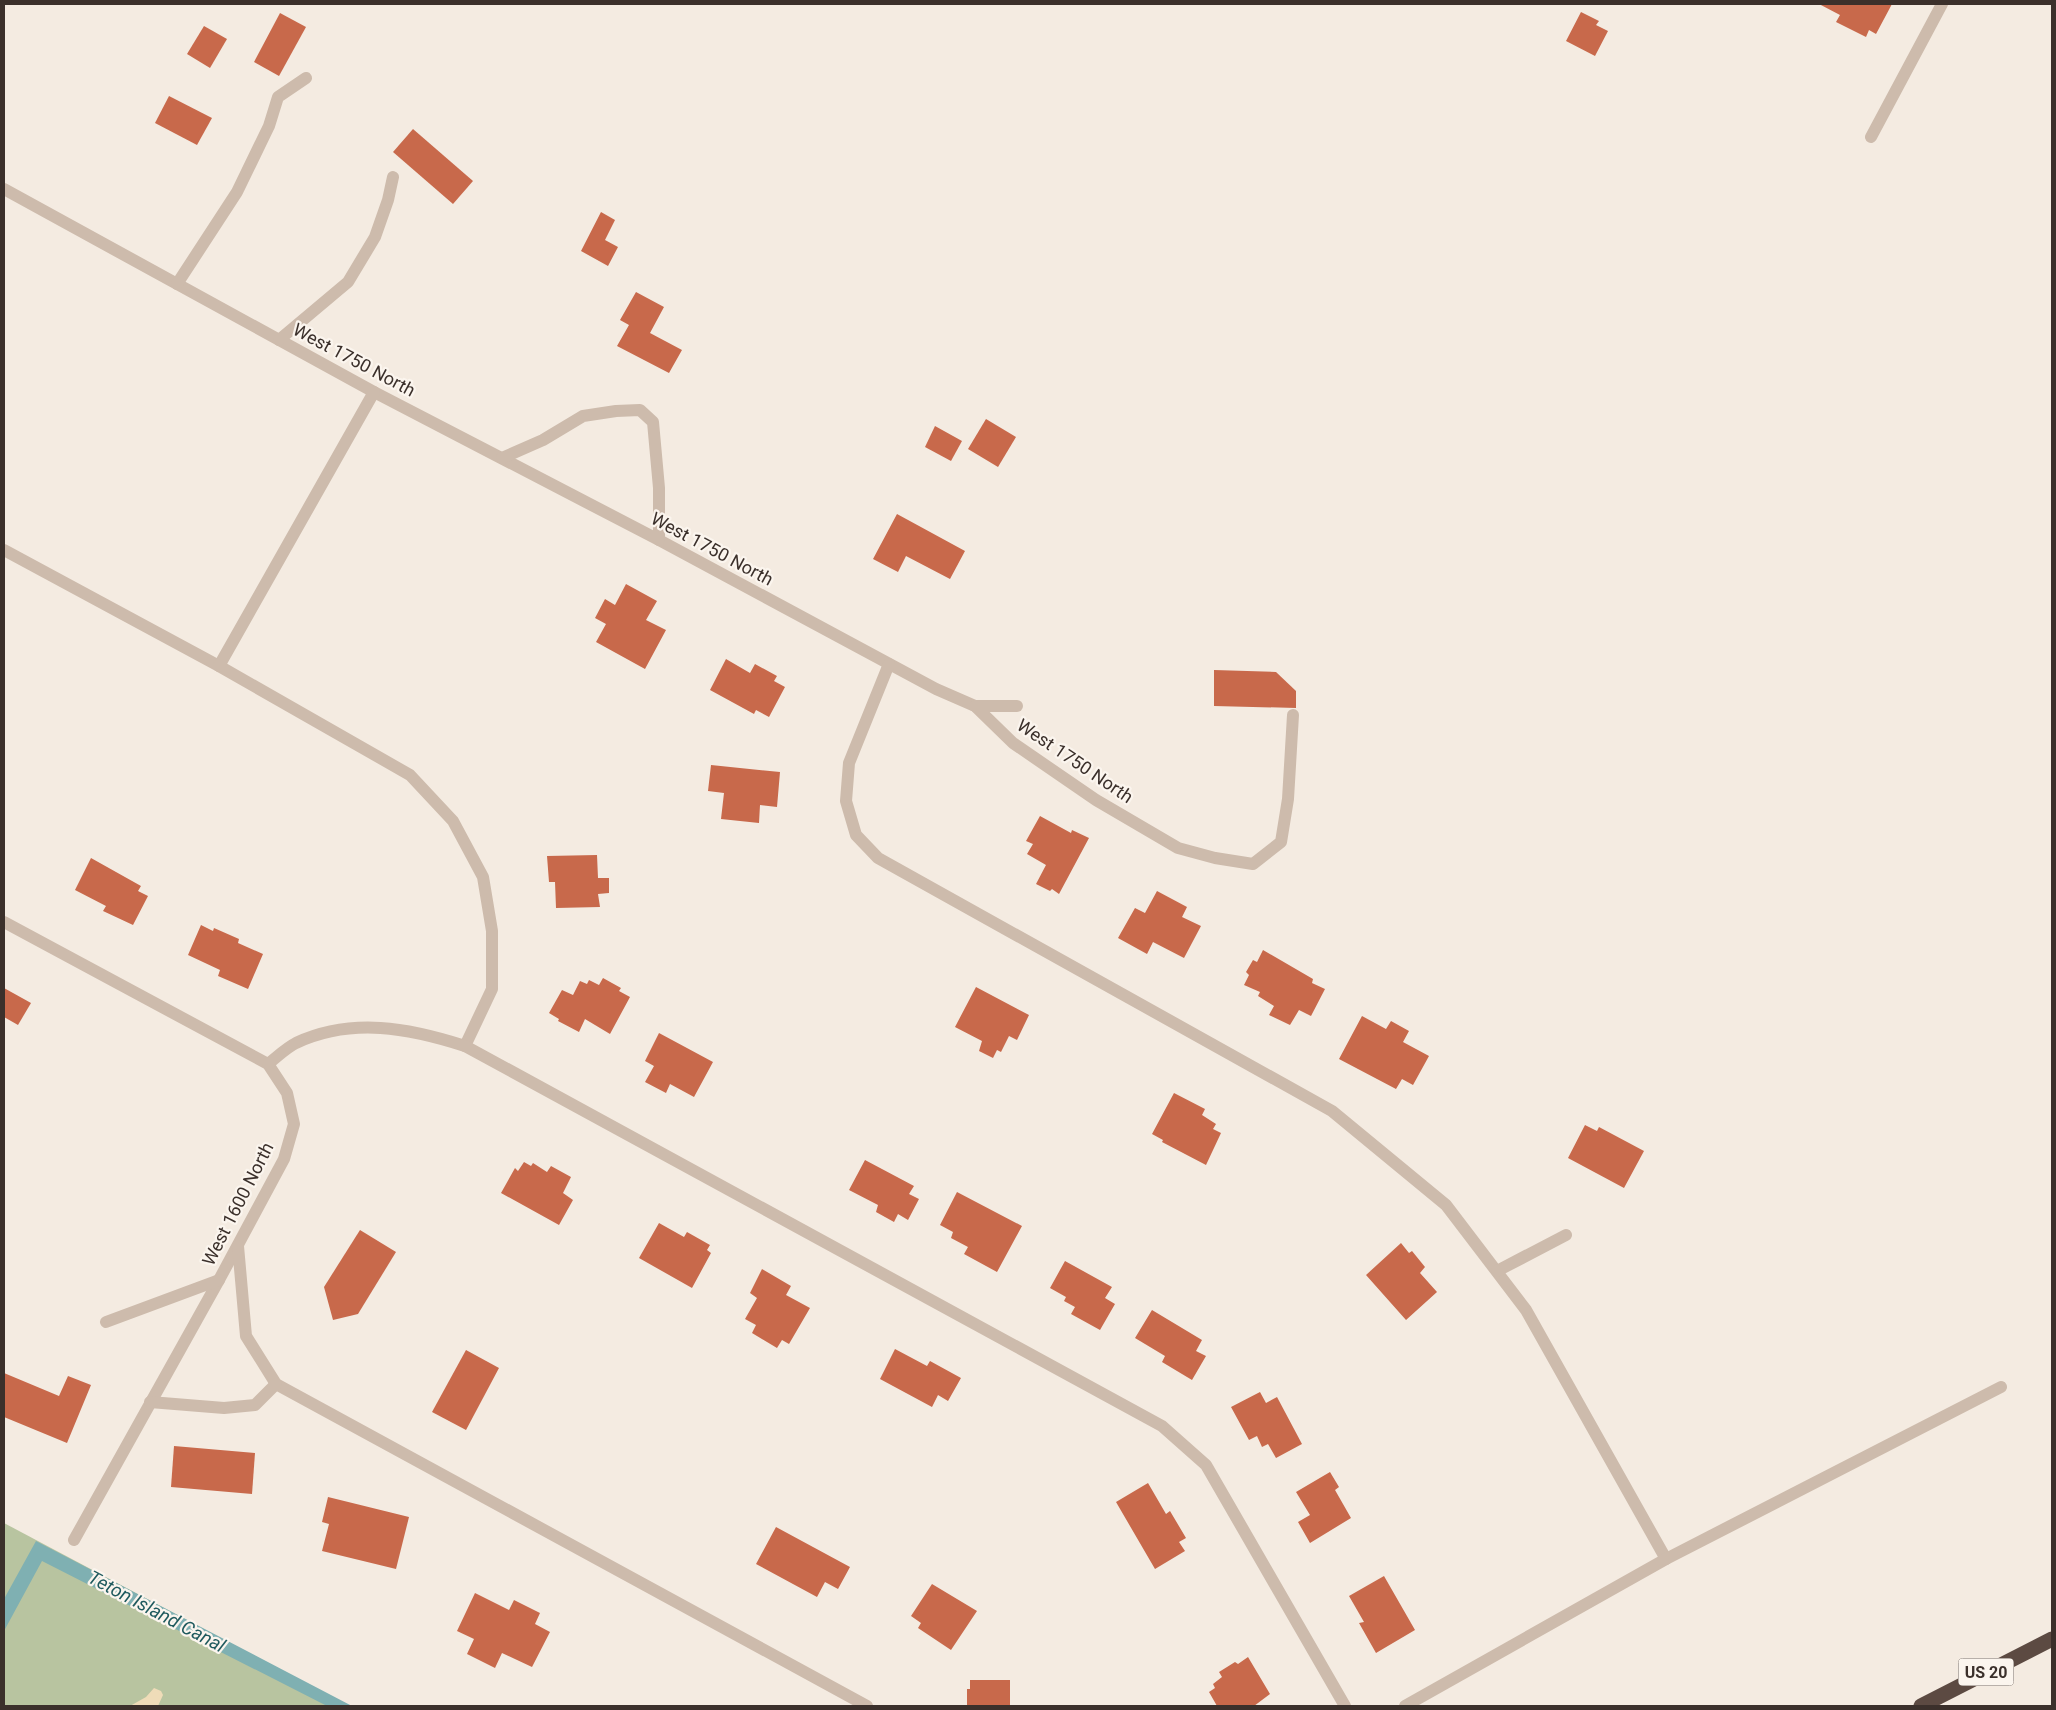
<svg xmlns="http://www.w3.org/2000/svg" width="2056" height="1710" font-family="Roboto,sans-serif">
  <style>
    .green { fill: #b8c4a0 }
    .sand { fill: #efdcb8 }
    .water { fill: #7fb0b2 }
    .building { fill: #c8694b }
    .lines { fill: none; stroke-linecap: round; stroke-linejoin: round }
    .minor { stroke: #cdbbac; stroke-width: 12 }
    .highway { stroke: #5c4a42; stroke-width: 15 }
    .labels { text-anchor: middle; stroke-width: 4.5; stroke-linejoin: round; paint-order: stroke }
    .shield { fill: #fbf5ee; stroke: #756b66; stroke-width: 1 }
    .shield-label { font-size: 16px; font-weight: bold; fill: #3b302b }
    .street-label { font-size: 18px; fill: #3b302b; stroke: #fbf5ee }
    .water-label { font-size: 19px; font-style: italic; fill: #1f5a5e; stroke: #fbf5ee }
  </style>
  <rect width="100%" height="100%" fill="#f4ebe1"/>
  <polygon class="green" points="4,1523 349,1706 4,1706"/>
  <polygon class="sand" points="154,1688 161,1691 163,1695 158,1706 130,1706 146,1697"/>
  <polygon class="water" points="36,1541 352,1706 327,1706 42,1561 4,1631 4,1599"/>
  <g class="building">
    <polygon points="1819,4 1892,4 1876,34 1869,30 1866,37 1836,22 1840,15"/>
    <polygon points="1581,12 1599,21 1596,25 1608,31 1595,56 1566,41"/>
    <polygon points="280,13 306,27 279,76 254,62"/>
    <polygon points="204,26 227,39 210,68 187,54"/>
    <polygon points="169,96 212,118 197,145 155,123"/>
    <polygon points="413,129 473,181 453,204 393,152"/>
    <polygon points="601,212 615,220 605,240 618,247 608,266 581,251"/>
    <polygon points="636,292 664,307 650,333 682,350 669,373 617,346 629,325 620,320"/>
    <polygon points="986,419 1016,437 998,467 968,449"/>
    <polygon points="935,426 962,441 951,461 925,447"/>
    <polygon points="897,514 965,551 950,579 906,556 898,572 873,559"/>
    <polygon points="626,584 657,601 646,620 666,630 645,669 596,642 606,624 595,618 605,599 615,605"/>
    <polygon points="726,659 750,673 755,664 777,676 774,681 785,687 769,717 756,710 754,714 710,690"/>
    <polygon points="1214,670 1276,672 1296,691 1296,708 1214,706"/>
    <polygon points="711,765 780,772 777,807 760,805 759,823 721,819 724,793 708,791"/>
    <polygon points="1040,816 1071,833 1072,830 1089,838 1059,894 1052,889 1050,891 1036,884 1046,865 1027,854 1033,844 1026,841"/>
    <polygon points="597,855 598,878 609,878 609,893 598,894 600,907 556,908 555,882 549,882 547,856"/>
    <polygon points="91,858 141,886 138,891 148,896 133,925 103,911 106,906 75,890"/>
    <polygon points="1157,891 1187,907 1182,917 1201,926 1184,958 1153,942 1147,954 1118,938 1135,908 1145,913"/>
    <polygon points="201,925 213,931 214,928 239,939 238,943 263,954 248,989 218,976 220,970 188,955"/>
    <polygon points="1263,950 1313,979 1312,983 1325,989 1311,1016 1299,1010 1290,1025 1269,1015 1274,1006 1258,996 1260,992 1244,985 1249,975 1246,972 1253,960 1257,962"/>
    <polygon points="603,978 621,988 619,991 630,997 610,1034 585,1019 579,1032 558,1021 559,1019 549,1013 562,990 573,995 580,981 587,984 589,980 599,985"/>
    <polygon points="976,987 1029,1015 1017,1040 1009,1036 1001,1052 997,1050 993,1058 979,1051 982,1041 955,1027"/>
    <polygon points="4,988 31,1003 18,1025 4,1017"/>
    <polygon points="1362,1016 1386,1029 1391,1021 1409,1031 1403,1042 1429,1056 1413,1085 1402,1079 1396,1089 1339,1059"/>
    <polygon points="659,1033 713,1062 694,1097 670,1084 666,1093 645,1082 654,1066 645,1061"/>
    <polygon points="1174,1093 1205,1109 1202,1115 1216,1124 1213,1129 1221,1133 1206,1165 1162,1142 1163,1140 1152,1134"/>
    <polygon points="1585,1125 1597,1131 1599,1127 1644,1151 1624,1188 1568,1158"/>
    <polygon points="865,1160 914,1186 909,1194 919,1199 908,1220 898,1214 894,1222 876,1212 878,1205 849,1190"/>
    <polygon points="524,1162 531,1166 533,1163 547,1172 551,1166 571,1177 563,1193 573,1200 559,1225 501,1193 515,1168 518,1171"/>
    <polygon points="957,1192 1022,1226 997,1272 964,1254 968,1247 951,1238 953,1232 940,1225"/>
    <polygon points="659,1223 684,1237 687,1232 710,1245 707,1250 711,1253 692,1288 639,1258"/>
    <polygon points="360,1230 396,1252 358,1314 333,1320 324,1287"/>
    <polygon points="1401,1243 1409,1253 1412,1251 1425,1267 1420,1273 1437,1292 1406,1320 1366,1275"/>
    <polygon points="1065,1261 1112,1287 1105,1298 1115,1304 1100,1330 1071,1314 1075,1307 1064,1301 1066,1297 1050,1288"/>
    <polygon points="762,1269 791,1286 786,1295 810,1308 789,1344 782,1340 777,1348 752,1333 756,1325 745,1319 757,1298 750,1293"/>
    <polygon points="1152,1310 1202,1340 1196,1351 1206,1356 1192,1380 1162,1362 1165,1356 1135,1338"/>
    <polygon points="895,1349 927,1366 930,1361 961,1378 948,1401 938,1395 932,1407 880,1379"/>
    <polygon points="466,1350 499,1368 466,1430 432,1412"/>
    <polygon points="4,1373 59,1396 68,1376 91,1385 67,1443 4,1417"/>
    <polygon points="1260,1392 1266,1403 1277,1397 1302,1444 1276,1458 1268,1444 1262,1447 1257,1436 1249,1440 1231,1407"/>
    <polygon points="174,1446 255,1453 252,1494 171,1487"/>
    <polygon points="1330,1472 1339,1487 1335,1490 1351,1518 1310,1543 1298,1522 1310,1515 1296,1492"/>
    <polygon points="1148,1483 1166,1514 1170,1511 1186,1538 1179,1542 1185,1551 1155,1569 1116,1502"/>
    <polygon points="328,1497 409,1517 396,1569 322,1551 329,1524 322,1522"/>
    <polygon points="776,1527 850,1567 838,1589 825,1582 817,1597 756,1564"/>
    <polygon points="1384,1576 1415,1630 1376,1653 1359,1623 1364,1622 1349,1596"/>
    <polygon points="932,1584 977,1611 951,1650 918,1628 921,1623 911,1616"/>
    <polygon points="475,1593 509,1610 514,1600 540,1613 535,1624 550,1632 532,1667 502,1653 495,1668 467,1654 474,1639 457,1631"/>
    <polygon points="1248,1657 1270,1694 1254,1706 1217,1706 1209,1692 1215,1688 1213,1684 1222,1677 1219,1672 1235,1662 1238,1664"/>
    <polygon points="970,1680 1010,1680 1010,1706 967,1706 967,1689 970,1689"/>
  </g>
  <g class="lines">
    <g class="minor">
      <polyline points="1871,137 1942,4"/>
      <polyline points="4,189 374,392 659,540 936,689 975,706 1013,743 1096,800 1178,848 1215,858 1253,864 1281,842 1288,799 1293,715"/>
      <polyline points="177,284 237,192 269,126 278,97 306,78"/>
      <polyline points="279,340 348,282 375,237 388,200 393,177"/>
      <polyline points="502,458 543,440 583,416 616,411 640,410 653,422 659,488 659,540"/>
      <polyline points="4,550 219,666 410,775 453,821 483,877 492,931 492,989 465,1046"/>
      <polyline points="889,664 849,763 846,801 856,835 878,858 1332,1111 1446,1205 1526,1310 1666,1559"/>
      <polyline points="219,666 374,392"/>
      <polyline points="975,706 1017,706"/>
      <polyline points="4,922 268,1064 287,1093 294,1124 284,1159 219,1280 74,1540"/>
      <path d="M 268,1064 C 277,1057 286,1048 296,1043 C 352,1017 409,1028 465,1046 L 1162,1426 L 1206,1465 L 1345,1706"/>
      <polyline points="238,1246 246,1336 276,1384 867,1706"/>
      <polyline points="1497,1271 1566,1235"/>
      <polyline points="106,1322 219,1280"/>
      <polyline points="150,1402 224,1408 255,1405 276,1384"/>
      <polyline points="1405,1706 1666,1559 2001,1387"/>
    </g>
    <polyline class="highway" points="1921,1706 2052,1639"/>
  </g>
  <g class="labels">
    <rect class="shield" x="1958.5" y="1658.5" width="55" height="27" rx="4"/>
    <g class="shield-label">
      <text x="1986" y="1678">US 20</text>
    </g>
    <g class="street-label">
      <text transform="translate(354 360) rotate(28)" y="6">West 1750 North</text>
      <text transform="translate(712 549) rotate(28)" y="6">West 1750 North</text>
      <text transform="translate(1075 761) rotate(34)" y="6">West 1750 North</text>
      <text transform="translate(238 1204) rotate(-63)" y="6">West 1600 North</text>
    </g>
    <g class="water-label">
      <text transform="translate(157 1611) rotate(28)" y="7">Teton Island Canal</text>
    </g>
  </g>
  <rect width="2056" height="1710" fill="none" stroke="#3b302b" stroke-width="10"/>
</svg>
